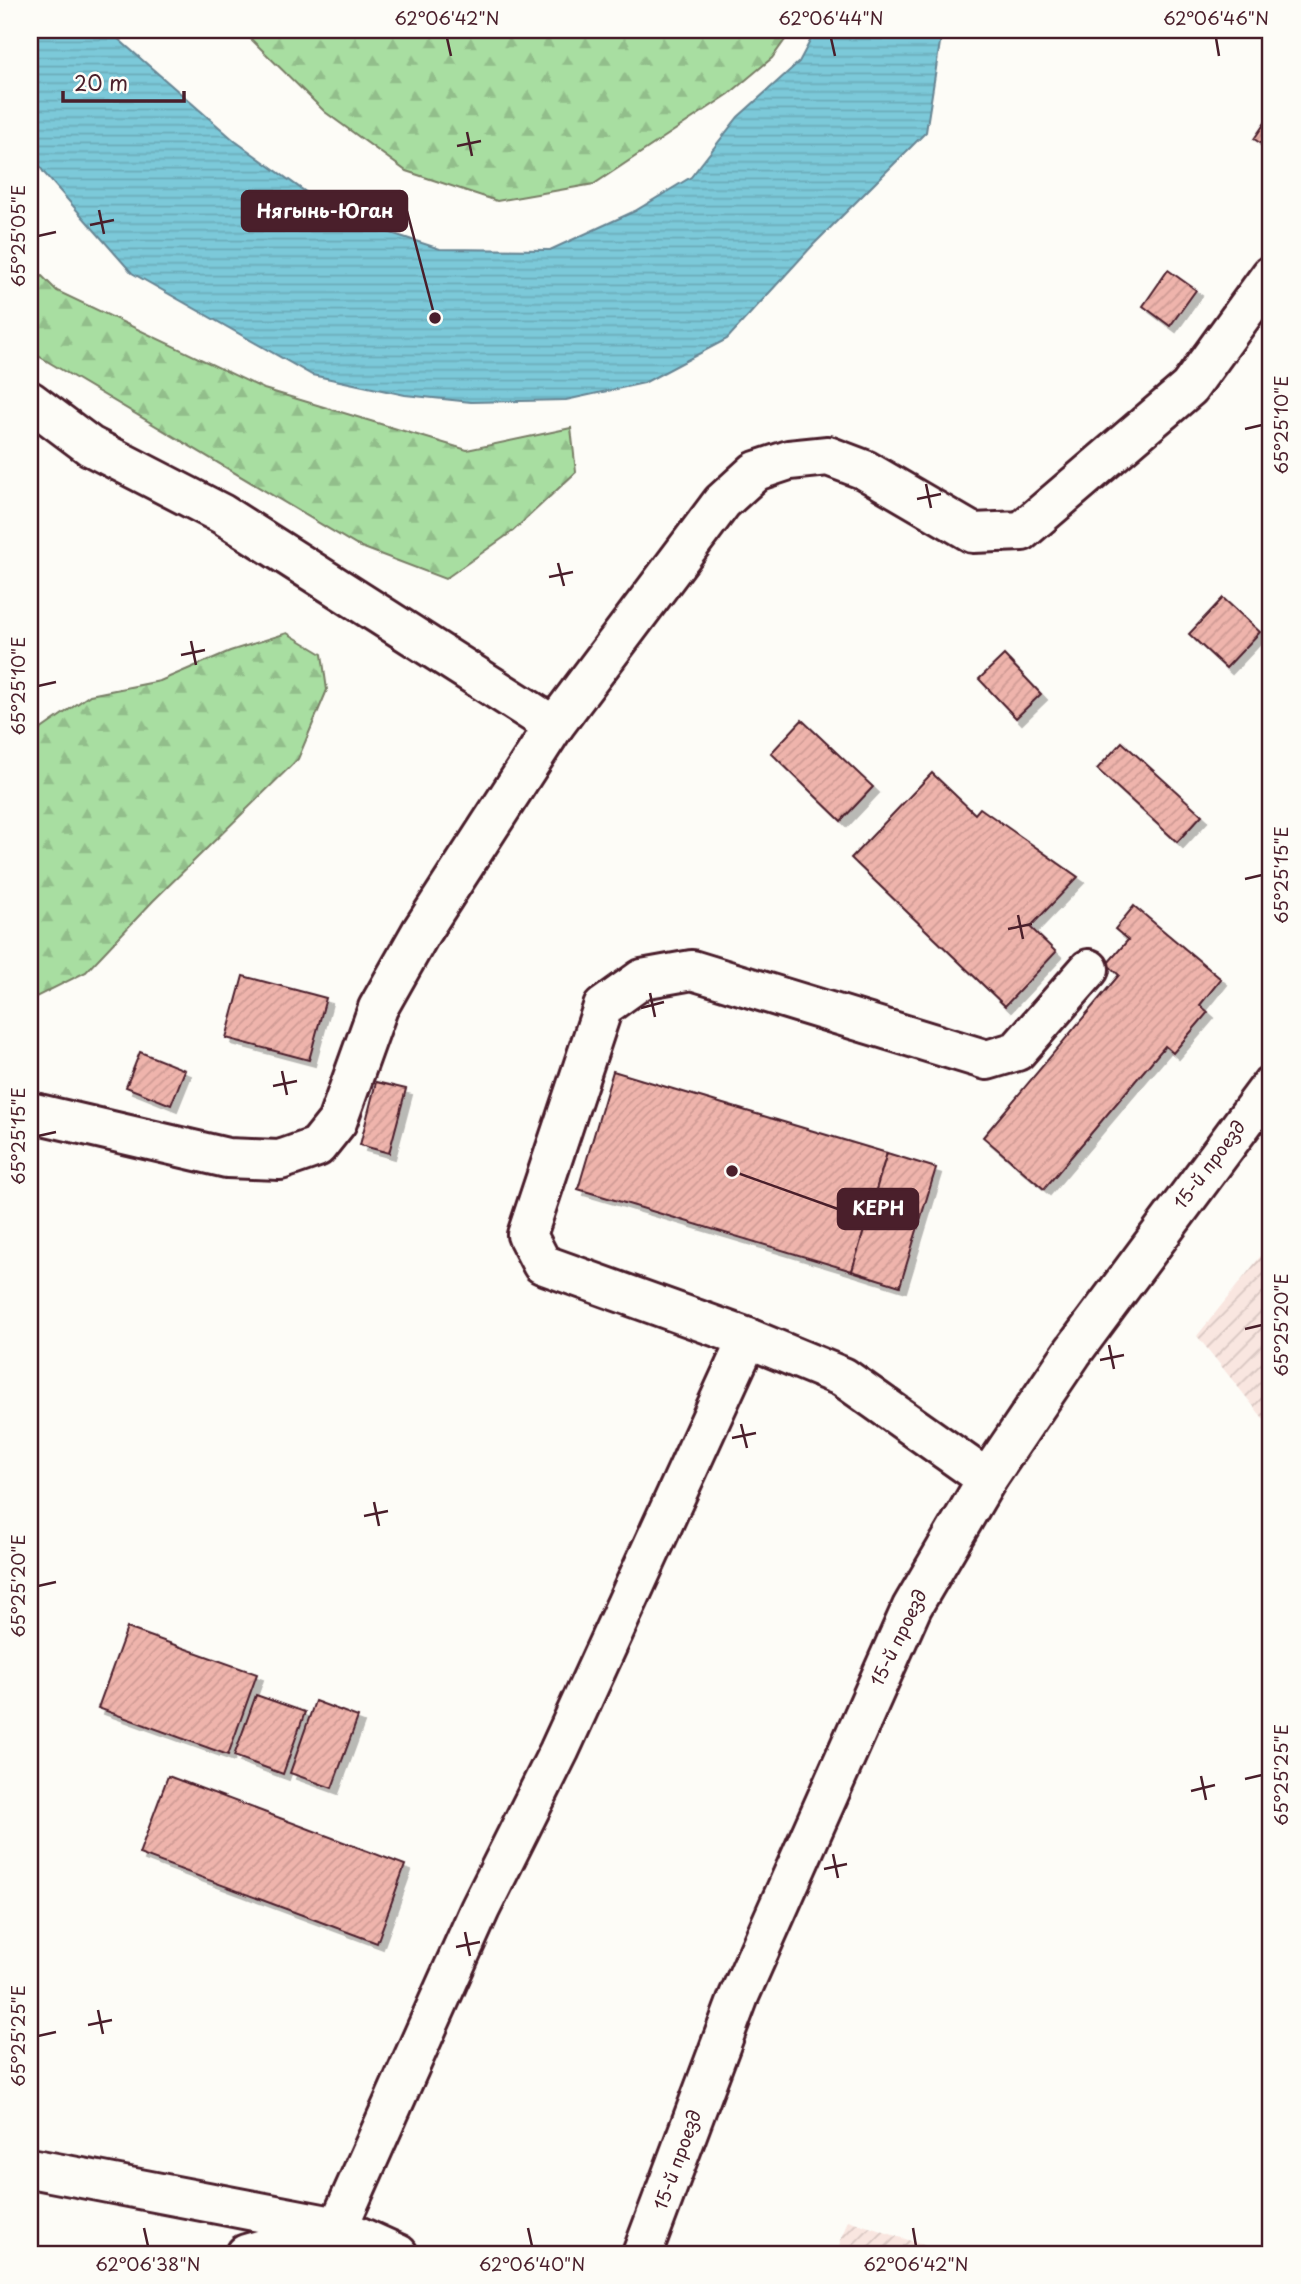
<svg xmlns="http://www.w3.org/2000/svg" width="1301" height="2284" font-family="'Playpen Sans',sans-serif">
  <style>
    .industrial { fill: url(#industrial-furrows) }
    .forest { fill: url(#forest-firs); stroke: #797e66; stroke-width: 2 }
    .water { fill: url(#water-rules); stroke: #678593; stroke-width: 2 }
    .building { fill: url(#building-hatch); stroke: #4a1f2b; stroke-width: 2; filter: url(#shadow) }
    .lines { fill: none; stroke-linecap: round; stroke-linejoin: round }
    .minor-casing { stroke: #4a1f2b; stroke-width: 44 }
    .major-casing { stroke: #4a1f2b; stroke-width: 44 }
    .minor { stroke: #fdfcf7; stroke-width: 38 }
    .major { stroke: #fdfcf7; stroke-width: 38 }
    .ticks { fill: none; stroke: #4a1f2b; stroke-width: 2.5 }
    .labels { text-anchor: middle; stroke-width: 5; stroke-linejoin: round; paint-order: stroke }
    .street-label { font-size: 18px; fill: #4a1f2b; stroke: #fdfcf7 }
    .leader { fill: none; stroke: #4a1f2b; stroke-width: 2.5 }
    .callout-dot { fill: #4a1f2b; stroke: #fdfcf7; stroke-width: 2.5 }
    .callout { fill: #4a1f2b; stroke: #4a1f2b; stroke-width: 2.5 }
    .callout-label { font-size: 19px; text-anchor: middle; font-weight: bold; fill: #fff }
    .neatline { fill: none; stroke: #4a1f2b; stroke-width: 2.5 }
    .ticks-label { font-size: 18px; text-anchor: middle; fill: #4a1f2b }
  </style>
  <defs>
    <pattern id="industrial-furrows" width="10" height="10" patternUnits="userSpaceOnUse" patternTransform="scale(1.75)"><rect width="10" height="10" fill="#f9e6e0"/><path d="M-1 1l2-2M0 10L10 0M9 11l2-2" fill="none" stroke="#d7c5c0"/></pattern>
    <pattern id="forest-firs" width="22" height="20" patternUnits="userSpaceOnUse" patternTransform="scale(1.75)"><rect width="22" height="20" fill="#a8dea1"/><path d="M5 1l3.5 6h-7zM16 11l3.5 6h-7z" fill="#92be8b"/></pattern>
    <pattern id="water-rules" width="6" height="5" patternUnits="userSpaceOnUse" patternTransform="scale(1.75)"><rect width="6" height="5" fill="#7bc9d9"/><path d="M0 2.5h6" fill="none" stroke="#6cacba"/></pattern>
    <pattern id="building-hatch" width="6" height="6" patternUnits="userSpaceOnUse" patternTransform="scale(1.75)"><rect width="6" height="6" fill="#efb4ac"/><path d="M-1 1l2-2M0 6l6-6M5 7l2-2" fill="none" stroke="#ce9a94"/></pattern>
    <filter id="shadow"><feDropShadow dx="6" dy="6" stdDeviation="0" flood-color="#0004"/></filter>
  </defs>
  <rect width="100%" height="100%" fill="#fdfcf7"/>
  <filter id="ink" filterUnits="userSpaceOnUse"><feTurbulence type="fractalNoise" baseFrequency=".0143" numOctaves="2"/><feDisplacementMap in="SourceGraphic" scale="14" xChannelSelector="R" yChannelSelector="G"/><feConvolveMatrix kernelMatrix="1 2 1 2 8 2 1 2 1" color-interpolation-filters="sRGB"/></filter>
  <g filter="url(#ink)">
    <g class="industrial">
      <polygon points="1271,1243 1271,1428 1197,1336"/>
      <polygon points="848,2220 950,2254 836,2254"/>
    </g>
    <g class="forest">
      <polygon points="236,30 792,30 772,58 729,94 594,184 497,201 406,171 325,112 250,38"/>
      <polygon points="30,264 57,291 264,389 467,450 571,428 576,472 513,531 445,579 356,545 30,351"/>
      <polygon points="287,633 322,654 327,690 298,759 153,901 86,972 30,1000 30,737 90,695 160,681 230,651"/>
    </g>
    <polygon class="water" points="30,30 108,30 235,141 339,216 440,249 550,250 635,211 691,177 738,117 799,62 816,30 942,30 926,132 813,245 727,339 644,383 566,400 471,402 405,395 312,375 132,273 44,173 30,151"/>
    <g class="building">
      <polygon points="1271,114 1271,150 1254,139"/>
      <polygon points="1168,270 1196,290 1170,326 1143,306"/>
      <polygon points="1223,598 1260,632 1226,668 1189,634"/>
      <polygon points="1004,655 1041,694 1016,718 979,679"/>
      <polygon points="802,720 873,787 841,821 771,753"/>
      <polygon points="1122,742 1202,815 1177,842 1097,769"/>
      <polygon points="932,773 975,814 980,808 1078,877 1030,927 1056,952 1005,1006 851,858"/>
      <polygon points="1134,906 1221,979 1200,1005 1208,1012 1173,1053 1165,1046 1044,1189 983,1137 1119,975 1107,964 1128,940 1115,929"/>
      <polygon points="243,976 326,998 309,1060 226,1038"/>
      <polygon points="140,1052 185,1070 171,1105 126,1087"/>
      <polygon points="613,1071 887,1153 852,1271 578,1189"/>
      <polygon points="376,1082 406,1089 389,1153 360,1145"/>
      <polygon points="887,1153 936,1168 900,1286 852,1271"/>
      <polygon points="127,1628 257,1674 228,1755 98,1708"/>
      <polygon points="256,1695 305,1712 283,1774 234,1756"/>
      <polygon points="315,1701 358,1717 332,1788 290,1773"/>
      <polygon points="168,1776 405,1865 377,1943 139,1854"/>
    </g>
    <g class="lines">
      <defs>
        <g id="minor">
          <polyline points="30,401 90,446 222,514 554,726"/>
          <polyline points="30,1112 227,1158 280,1160 317,1147 337,1122 378,1008 421,932 554,726 722,502 756,471 789,460 828,456 865,470 973,533 1022,531 1189,388 1271,275"/>
          <polyline points="987,1479 843,1377 748,1338 542,1264 527,1235 603,1007 642,979 692,970 987,1060 1017,1051 1089,969"/>
          <polyline points="30,2168 338,2227 398,2254"/>
          <polyline points="246,2254 338,2227 480,1909 559,1751 748,1338"/>
        </g>
        <polyline id="major" points="642,2254 739,1996 912,1607 987,1479 1072,1353 1271,1085"/>
      </defs>
      <use href="#minor" class="minor-casing"/>
      <use href="#major" class="major-casing"/>
      <use href="#minor" class="minor"/>
      <use href="#major" class="major"/>
    </g>
  </g>
  <path class="ticks" d="M 447,38 L 451,56M 831,38 L 835,56M 1216,38 L 1219,56M 467,132 L 472,156M 457,146 L 481,141M 99,210 L 104,234M 90,225 L 114,220M 38,236 L 56,232M 1245,429 L 1262,425M 926,484 L 931,508M 917,499 L 941,494M 558,563 L 564,586M 549,577 L 573,572M 191,641 L 196,665M 181,655 L 205,650M 38,686 L 56,682M 1245,879 L 1262,875M 1018,915 L 1023,939M 1008,929 L 1032,924M 650,993 L 655,1017M 641,1008 L 664,1002M 282,1071 L 287,1095M 273,1086 L 297,1081M 38,1136 L 56,1132M 1245,1329 L 1262,1325M 1109,1345 L 1114,1369M 1100,1360 L 1124,1355M 741,1424 L 747,1448M 732,1438 L 756,1433M 374,1502 L 379,1526M 364,1516 L 388,1511M 38,1586 L 56,1582M 1201,1776 L 1206,1800M 1245,1779 L 1262,1775M 1191,1791 L 1215,1785M 833,1854 L 838,1878M 824,1869 L 847,1864M 465,1932 L 470,1956M 456,1947 L 480,1942M 98,2010 L 103,2034M 88,2025 L 112,2020M 38,2036 L 56,2032M 144,2228 L 148,2246M 528,2228 L 532,2246M 913,2228 L 916,2246"/>
  <g class="labels">
    <g class="street-label">
      <text transform="translate(1210 1165) rotate(-53)" y="6">15-й проезд</text>
      <text transform="translate(899 1638) rotate(-64)" y="6">15-й проезд</text>
      <text transform="translate(678 2160) rotate(-70)" y="6">15-й проезд</text>
    </g>
  </g>
  <path class="leader" d="M435 318L407 211M732 1171L838 1209"/>
  <g class="callout-dot">
    <circle cx="435" cy="318" r="7"/>
    <circle cx="732" cy="1171" r="7"/>
  </g>
  <g class="callout">
    <rect x="242" y="191" width="165" height="40" rx="7"/>
    <rect x="838" y="1189" width="80" height="40" rx="7"/>
  </g>
  <g class="callout-label">
    <text x="325" y="218">Нягынь-Юган</text>
    <text x="878" y="1215">КЕРН</text>
  </g>
  <rect width="1301" height="2284" fill="none" stroke="#fdfcf7" stroke-width="77"/>
  <path d="M63 91v10h121v-10" fill="none" stroke="#4a1f2b" stroke-width="3.5"/>
  <text x="74" y="91" font-size="21" fill="#4a1f2b" stroke="#fdfcf7" stroke-width="5" paint-order="stroke">20 m</text>
  <rect x="38" y="38" width="1224" height="2208" class="neatline"/>
  <g class="ticks-label">
    <text x="447" y="25">62°06'42"N</text>
    <text x="831" y="25">62°06'44"N</text>
    <text x="1216" y="25">62°06'46"N</text>
    <text transform="translate(19 236) rotate(-90)" y="6">65°25'05"E</text>
    <text transform="translate(1282 425) rotate(-90)" y="6">65°25'10"E</text>
    <text transform="translate(19 686) rotate(-90)" y="6">65°25'10"E</text>
    <text transform="translate(1282 875) rotate(-90)" y="6">65°25'15"E</text>
    <text transform="translate(19 1136) rotate(-90)" y="6">65°25'15"E</text>
    <text transform="translate(1282 1325) rotate(-90)" y="6">65°25'20"E</text>
    <text transform="translate(19 1586) rotate(-90)" y="6">65°25'20"E</text>
    <text transform="translate(1282 1775) rotate(-90)" y="6">65°25'25"E</text>
    <text transform="translate(19 2036) rotate(-90)" y="6">65°25'25"E</text>
    <text x="148" y="2271">62°06'38"N</text>
    <text x="532" y="2271">62°06'40"N</text>
    <text x="916" y="2271">62°06'42"N</text>
  </g>
</svg>
